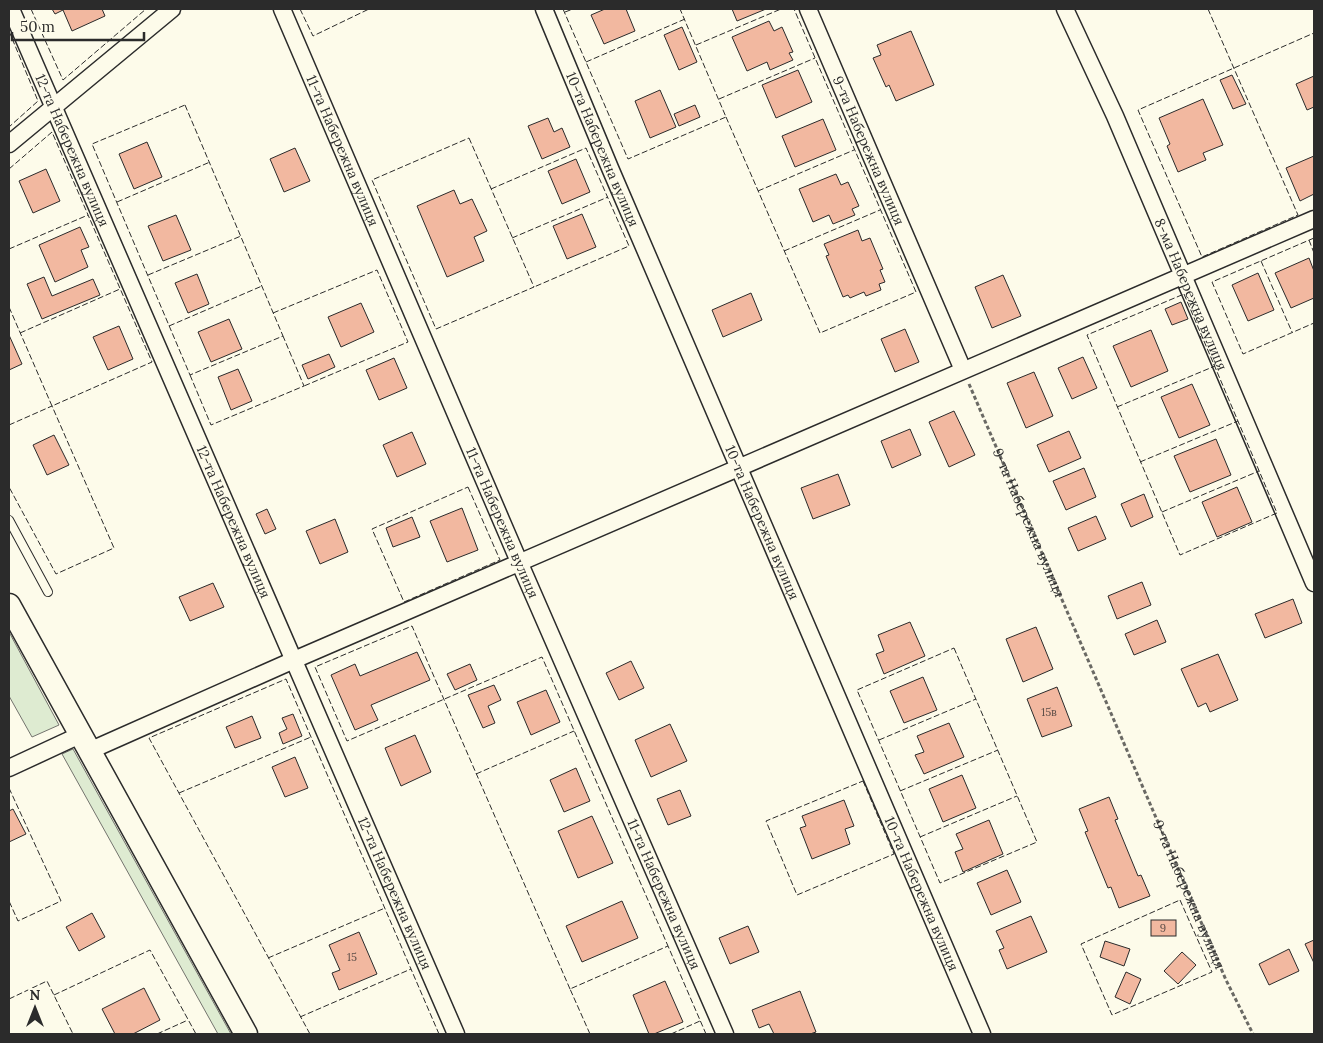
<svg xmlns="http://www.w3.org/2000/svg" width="1323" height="1043" font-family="Lora,serif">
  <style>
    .green { fill: #deebd1; stroke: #74746e }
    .building { fill: #f2b8a0; stroke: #2b2b2b }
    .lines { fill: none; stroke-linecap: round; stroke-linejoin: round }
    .lane-casing { stroke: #2b2b2b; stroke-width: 10 }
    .street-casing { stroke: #2b2b2b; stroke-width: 19 }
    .secondary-casing { stroke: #2b2b2b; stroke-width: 25 }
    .path { stroke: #6a6964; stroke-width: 3; stroke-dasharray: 4 2.5; stroke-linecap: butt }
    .lane { stroke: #fdfbea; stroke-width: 8 }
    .street { stroke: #fdfbea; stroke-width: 16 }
    .secondary { stroke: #fdfbea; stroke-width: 22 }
    .fence { stroke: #2b2b2b; stroke-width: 1; stroke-dasharray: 6 2.5; stroke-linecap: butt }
    .labels { text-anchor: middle; stroke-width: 4; stroke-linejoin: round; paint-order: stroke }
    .number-label { font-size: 11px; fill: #5d4e48 }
    .street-label { font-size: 14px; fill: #2b2b2b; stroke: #fdfbea }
  </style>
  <rect width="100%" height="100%" fill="#fdfbea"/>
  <g class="green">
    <polygon points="9,632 59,725 32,737 9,696"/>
    <polygon points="73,749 231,1034 218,1034 62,754"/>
  </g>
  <g class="building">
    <polygon points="52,9 102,9 105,16 72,31 63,10 55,14"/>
    <polygon points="605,9 626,9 635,31 604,44 591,15"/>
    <polygon points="732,9 766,9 737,21"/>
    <polygon points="769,21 774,31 782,27 793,52 789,53 793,60 770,70 767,62 747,71 732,37"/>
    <polygon points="682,27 697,62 679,70 664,35"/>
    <polygon points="911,31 934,85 896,101 889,85 886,87 873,58 881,55 877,45"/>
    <polygon points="798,70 812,102 776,118 762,85"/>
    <polygon points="1232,75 1246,104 1233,109 1220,80"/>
    <polygon points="1314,76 1314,107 1307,110 1296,84"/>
    <polygon points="660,90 676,127 650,138 635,101"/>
    <polygon points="1203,99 1223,145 1203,153 1206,160 1178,172 1167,146 1170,144 1159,118"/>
    <polygon points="695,105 700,117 679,126 674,114"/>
    <polygon points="548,118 554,132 562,128 570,147 542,159 528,126"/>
    <polygon points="823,119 836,150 795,167 782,136"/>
    <polygon points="147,142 162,177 134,189 119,154"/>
    <polygon points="295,148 310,181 284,192 270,159"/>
    <polygon points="1314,156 1314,194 1300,201 1286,168"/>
    <polygon points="576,159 590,192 562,204 548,171"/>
    <polygon points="46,169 60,201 33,213 19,181"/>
    <polygon points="836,174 841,185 848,182 859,206 852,209 855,215 833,224 829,215 813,222 799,189"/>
    <polygon points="454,190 460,204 472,199 487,231 474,237 484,261 447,277 417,206"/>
    <polygon points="582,214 596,247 567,259 553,226"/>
    <polygon points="176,215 191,250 163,261 148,226"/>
    <polygon points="80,227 89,247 81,250 88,267 55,282 39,245"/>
    <polygon points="858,230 862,241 870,238 883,269 880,270 885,282 879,284 881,290 866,296 864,292 850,298 848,295 843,297 826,256 829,255 824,244"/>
    <polygon points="1309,258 1314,271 1314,298 1291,308 1275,273"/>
    <polygon points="1258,273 1274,310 1248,321 1232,285"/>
    <polygon points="197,274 209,304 188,313 175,283"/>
    <polygon points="1003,275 1021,316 992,328 975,287"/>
    <polygon points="44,277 52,296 93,279 100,295 42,319 27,284"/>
    <polygon points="751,293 762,320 723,337 712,310"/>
    <polygon points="1181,302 1188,319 1172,325 1165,309"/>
    <polygon points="361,303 374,332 341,347 328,317"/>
    <polygon points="229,319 242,349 211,362 198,332"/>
    <polygon points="119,326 133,359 108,370 93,337"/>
    <polygon points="905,329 919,362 895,372 881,339"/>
    <polygon points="1151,330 1168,371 1131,387 1113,346"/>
    <polygon points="9,335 22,364 9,370"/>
    <polygon points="329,354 335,367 308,379 302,365"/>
    <polygon points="1083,357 1097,388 1072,399 1058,368"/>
    <polygon points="394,358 407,388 379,400 366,370"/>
    <polygon points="238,369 252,401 231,410 218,377"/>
    <polygon points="1034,372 1053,416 1026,428 1007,383"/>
    <polygon points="1192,384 1210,425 1179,438 1161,397"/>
    <polygon points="954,411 975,455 949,467 929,422"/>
    <polygon points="910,429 921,455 892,468 881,441"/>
    <polygon points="1069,431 1081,458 1049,472 1037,445"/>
    <polygon points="412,432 426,464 397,477 383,445"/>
    <polygon points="54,435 69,465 47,475 33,445"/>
    <polygon points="1216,439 1231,475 1190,492 1174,456"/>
    <polygon points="1084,468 1096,497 1066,510 1053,481"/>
    <polygon points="838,474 850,505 813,519 801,488"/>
    <polygon points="1237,487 1252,522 1217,537 1202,502"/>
    <polygon points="1144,494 1153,517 1131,527 1121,504"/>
    <polygon points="462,508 478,550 447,562 430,521"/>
    <polygon points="267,509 276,529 265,534 256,514"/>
    <polygon points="1096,516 1106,539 1078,551 1068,528"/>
    <polygon points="412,517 420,537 393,547 386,528"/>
    <polygon points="335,519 348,552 320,564 306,531"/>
    <polygon points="1142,582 1151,605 1117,619 1108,596"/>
    <polygon points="213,583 224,607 190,621 179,597"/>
    <polygon points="1293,599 1302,623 1265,638 1255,614"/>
    <polygon points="1157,620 1166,642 1134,655 1125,634"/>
    <polygon points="910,622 925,656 884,674 876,654 884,651 878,635"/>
    <polygon points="1036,627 1053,669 1023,682 1006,639"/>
    <polygon points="417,652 430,680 371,705 378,720 355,730 331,675 355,664 360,676"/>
    <polygon points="1218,654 1238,700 1210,712 1206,703 1198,707 1181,669"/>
    <polygon points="631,661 644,688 619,700 606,673"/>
    <polygon points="470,664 477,680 455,690 447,674"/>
    <polygon points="923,677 937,710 904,723 890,691"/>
    <polygon points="494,685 501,700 488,706 495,723 483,728 468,695"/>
    <polygon points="1057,687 1072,726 1042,737 1027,699"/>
    <polygon points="546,690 560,722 531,735 517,702"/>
    <polygon points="293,714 302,736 283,744 279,733 287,729 282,718"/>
    <polygon points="252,716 261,738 235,748 226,727"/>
    <polygon points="949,723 964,757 924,774 915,755 924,752 917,736"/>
    <polygon points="670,724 687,761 651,777 635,740"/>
    <polygon points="415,735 431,772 401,786 385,748"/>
    <polygon points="295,757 308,788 285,797 272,767"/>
    <polygon points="576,768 590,801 564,812 550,780"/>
    <polygon points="962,775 976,808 943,822 929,789"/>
    <polygon points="680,790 691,816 668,825 657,799"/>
    <polygon points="1109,797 1118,819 1115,820 1138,876 1141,875 1150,896 1119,908 1111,887 1108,888 1085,832 1088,831 1079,809"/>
    <polygon points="844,800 854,826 845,829 850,844 812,859 800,828 806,826 802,816"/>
    <polygon points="13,809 26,834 9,842 9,811"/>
    <polygon points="592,816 613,863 578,878 558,831"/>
    <polygon points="989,820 1003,854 963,872 955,852 963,849 956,834"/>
    <polygon points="1007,870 1021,902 991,915 977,883"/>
    <polygon points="622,901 638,938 582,962 566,926"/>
    <polygon points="92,913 105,937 79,951 66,927"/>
    <polygon points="1031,916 1047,952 1007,969 999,950 1004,948 996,931"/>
    <rect x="1151" y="920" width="25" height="16"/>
    <polygon points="748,926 759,952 730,964 719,938"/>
    <polygon points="359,932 377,974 339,990 332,973 340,970 329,945"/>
    <polygon points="1314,940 1314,963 1305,944"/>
    <polygon points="1105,941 1130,949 1124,966 1100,957"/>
    <polygon points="1289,949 1299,971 1269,985 1259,964"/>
    <polygon points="1182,952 1196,965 1178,984 1164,971"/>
    <polygon points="1126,972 1141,979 1130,1004 1115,997"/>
    <polygon points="665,981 683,1022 654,1034 649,1034 633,995"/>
    <polygon points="144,988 160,1020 133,1034 115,1034 102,1009"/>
    <polygon points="800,991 816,1032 810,1034 774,1034 769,1024 759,1028 752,1010"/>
  </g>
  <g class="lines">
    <defs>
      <polyline id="lane" points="9,520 48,592"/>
      <g id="street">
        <path id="s2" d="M 11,9 L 456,1034"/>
        <path id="s3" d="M 282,9 L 520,564 L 725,1034"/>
        <path id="s4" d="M 544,9 L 610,168 L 982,1034"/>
        <path id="s5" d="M 808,9 L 963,370"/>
        <path id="s6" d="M 1065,9 L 1115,116 L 1314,583"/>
        <polyline points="9,144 172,9"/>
        <polyline points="89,751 294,660 1314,219"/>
        <polyline points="9,768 80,735"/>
      </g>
      <polyline id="secondary" points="9,605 246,1034"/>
    </defs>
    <use href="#lane" class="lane-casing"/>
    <use href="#street" class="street-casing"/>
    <use href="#secondary" class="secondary-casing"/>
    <path class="path" id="s1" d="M 969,384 L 1226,980 L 1253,1034"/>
    <use href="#lane" class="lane"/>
    <use href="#street" class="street"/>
    <use href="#secondary" class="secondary"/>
    <g class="fence">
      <polyline points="31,9 63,80 146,9"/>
      <polyline points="300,9 313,36 369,9"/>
      <polyline points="563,9 628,159 726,117 680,9"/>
      <polyline points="1208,9 1298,215 1202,257 1138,110 1314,33"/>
      <polyline points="565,12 573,9"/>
      <polyline points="9,31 38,101 9,127"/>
      <polyline points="696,45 781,9"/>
      <polyline points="586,62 685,19"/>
      <polyline points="719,99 815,58"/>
      <polygon points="185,105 283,336 190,375 92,144"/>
      <polyline points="726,117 820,333 916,292 794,9"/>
      <polygon points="469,138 534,287 436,329 372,180"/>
      <polyline points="9,169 52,132 152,362 52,406 9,307"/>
      <polyline points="491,189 586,148 629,246 534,287"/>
      <polyline points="758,191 854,150"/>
      <polyline points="117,202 210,162"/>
      <polyline points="512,238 608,197"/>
      <polyline points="1314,238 1212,282 1243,354 1314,323"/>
      <polyline points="1309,240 1314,253"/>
      <polyline points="9,249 88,215"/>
      <polyline points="784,251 880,210"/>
      <polyline points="1261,261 1292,332"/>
      <polyline points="148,275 241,236"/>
      <polygon points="1184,294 1277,513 1180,555 1087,335"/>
      <polyline points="273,313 377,270 408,342 304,386"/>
      <polyline points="169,326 262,286"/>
      <polyline points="20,333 120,289"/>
      <polyline points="190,375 211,425 304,386 283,336"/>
      <polyline points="1117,407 1215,366"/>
      <polyline points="9,425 52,406 114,548 56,574 9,487"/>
      <polyline points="1140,462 1238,421"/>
      <polygon points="468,487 500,560 404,602 372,529"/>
      <polyline points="1162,512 1259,471"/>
      <polygon points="954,648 1037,842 940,883 857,690"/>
      <polyline points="879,740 976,699"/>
      <polyline points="476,774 574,731"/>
      <polygon points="863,781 894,854 797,895 766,821"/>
      <polyline points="9,788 61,901 18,921 9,901"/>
      <polyline points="900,791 998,750"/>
      <polyline points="179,793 311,737"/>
      <polyline points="920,837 1017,796"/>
      <polygon points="1180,900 1212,972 1112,1015 1081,944"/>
      <polyline points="268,958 385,908"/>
      <polyline points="570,989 412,626 315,667 347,741 542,657 668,946"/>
      <polyline points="54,995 150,950 196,1034"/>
      <polyline points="9,999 47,981 73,1034"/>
      <polyline points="300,1017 411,969"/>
      <polyline points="157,1034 188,1020"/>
      <polyline points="310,1034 149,738 286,679 439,1034"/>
      <polyline points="590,1034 570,989 668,946 706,1034"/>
      <polyline points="671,1034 700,1021"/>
    </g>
  </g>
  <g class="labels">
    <g class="number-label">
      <text x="1049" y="716">15в</text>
      <text x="1163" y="932">9</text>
      <text x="352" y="961">15</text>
    </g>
    <g class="street-label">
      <text dy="5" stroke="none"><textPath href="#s2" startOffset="154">12-та Набережна вулиця</textPath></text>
      <text dy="5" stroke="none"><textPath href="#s3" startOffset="154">11-та Набережна вулиця</textPath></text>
      <text dy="5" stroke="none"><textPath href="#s4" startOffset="152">10-та Набережна вулиця</textPath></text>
      <text dy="5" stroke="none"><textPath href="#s5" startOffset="154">9-та Набережна вулиця</textPath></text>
      <text dy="5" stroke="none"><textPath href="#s6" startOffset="312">8-ма Набережна вулиця</textPath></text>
      <text dy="5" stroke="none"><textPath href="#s2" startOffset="559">12-та Набережна вулиця</textPath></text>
      <text dy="5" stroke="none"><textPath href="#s3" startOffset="559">11-та Набережна вулиця</textPath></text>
      <text dy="5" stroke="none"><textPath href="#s4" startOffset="558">10-та Набережна вулиця</textPath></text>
      <text dy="5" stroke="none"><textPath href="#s1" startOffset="151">9-та Набережна вулиця</textPath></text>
      <text dy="5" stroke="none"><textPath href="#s2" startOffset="964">12-та Набережна вулиця</textPath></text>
      <text dy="5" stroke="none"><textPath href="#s3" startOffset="964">11-та Набережна вулиця</textPath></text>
      <text dy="5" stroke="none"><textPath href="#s4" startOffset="962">10-та Набережна вулиця</textPath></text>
      <text dy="5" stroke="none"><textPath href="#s1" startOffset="556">9-та Набережна вулиця</textPath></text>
    </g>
  </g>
  <rect width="1323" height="1043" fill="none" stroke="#2b2b2b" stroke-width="20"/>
  <g transform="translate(35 1008)" stroke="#fdfbea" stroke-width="4" paint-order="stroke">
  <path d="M0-4L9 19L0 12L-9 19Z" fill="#2b2b2b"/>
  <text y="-8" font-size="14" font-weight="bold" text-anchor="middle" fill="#2b2b2b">N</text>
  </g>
  <path d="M12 32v8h132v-8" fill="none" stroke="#2b2b2b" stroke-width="2.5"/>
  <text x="20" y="32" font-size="15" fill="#2b2b2b" stroke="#fdfbea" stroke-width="4" paint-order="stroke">50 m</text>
</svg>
